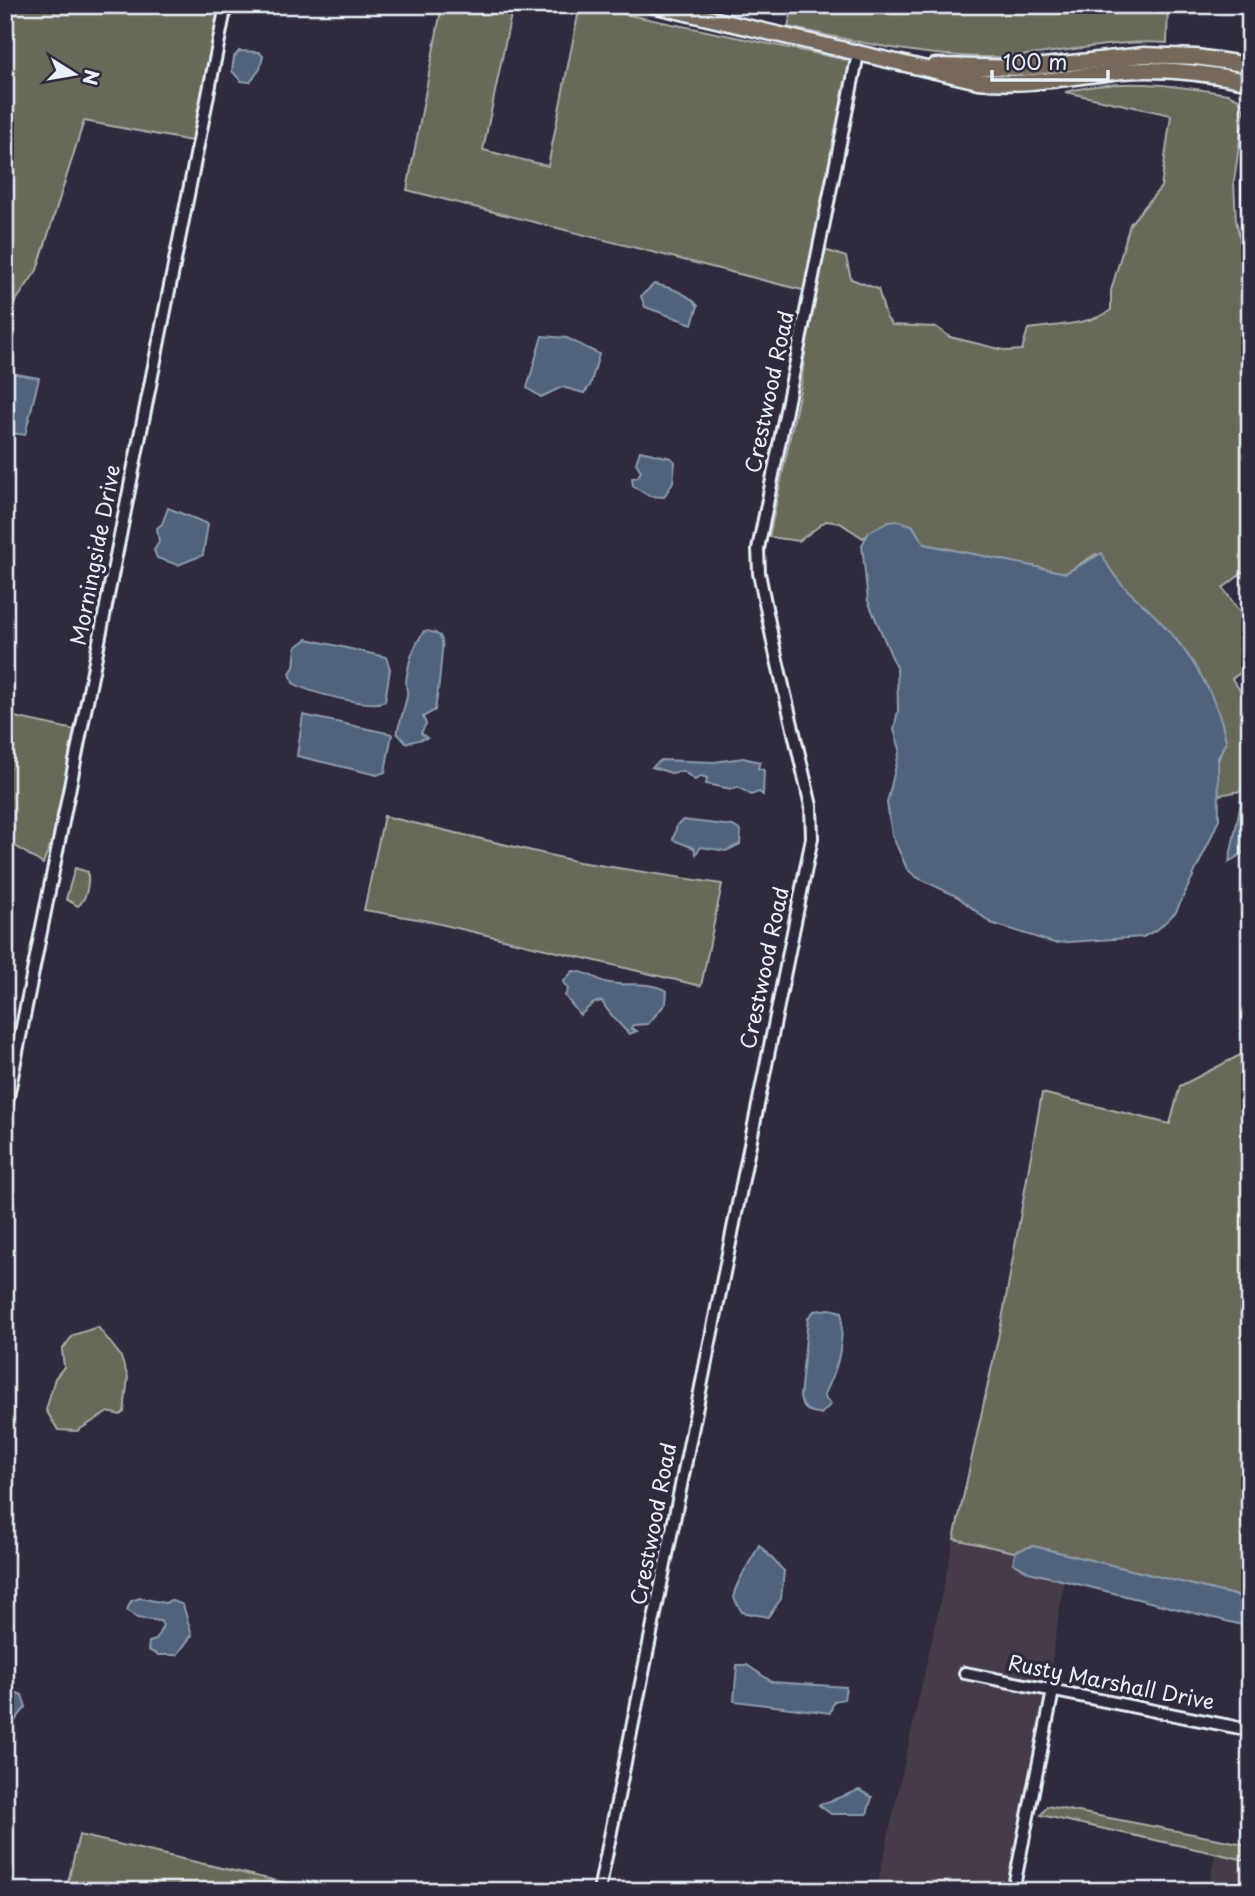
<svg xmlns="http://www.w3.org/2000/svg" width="1255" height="1896" font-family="'Playpen Sans',sans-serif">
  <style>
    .built { fill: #443b48 }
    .green { fill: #69695a; stroke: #a8ada9; stroke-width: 2 }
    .water { fill: #51647c; stroke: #8d9cae; stroke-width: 2 }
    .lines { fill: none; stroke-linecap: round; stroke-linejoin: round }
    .minor-casing { stroke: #e8f1f8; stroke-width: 16 }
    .major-casing { stroke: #e8f1f8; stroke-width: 19 }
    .minor { stroke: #2f2a3d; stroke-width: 10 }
    .major { stroke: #76695c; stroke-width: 14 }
    .labels { text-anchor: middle; stroke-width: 7; stroke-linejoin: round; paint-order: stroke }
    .street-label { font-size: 21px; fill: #e8f1f8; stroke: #2f2a3d }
  </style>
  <rect width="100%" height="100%" fill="#2f2a3d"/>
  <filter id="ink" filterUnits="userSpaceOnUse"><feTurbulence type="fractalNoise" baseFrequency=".0143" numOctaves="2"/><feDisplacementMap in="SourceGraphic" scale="14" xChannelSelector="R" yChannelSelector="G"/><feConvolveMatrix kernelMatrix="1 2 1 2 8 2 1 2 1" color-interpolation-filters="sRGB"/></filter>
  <g filter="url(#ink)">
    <g class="built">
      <polygon points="954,1539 1014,1552 1013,1563 1029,1572 1064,1581 1047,1692 1004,1891 876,1891"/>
      <polygon points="1215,1853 1250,1861 1250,1891 1208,1891"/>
    </g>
    <g class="green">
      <polygon points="5,5 224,5 197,142 84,121 37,270 5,317"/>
      <path d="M 442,5 L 513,5 L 483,150 L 548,166 L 580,5 L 857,62 L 816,247 L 846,257 L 851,279 L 878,289 L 886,317 L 892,325 L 936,327 L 950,337 L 1008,351 L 1022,350 L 1028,329 C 1052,325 1092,325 1111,310 L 1111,291 L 1130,224 L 1161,187 L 1171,115 L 1065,92 C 1121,77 1172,85 1228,94 L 1239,99 L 1244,110 L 1234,182 L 1236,220 L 1250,286 L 1250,567 L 1223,588 L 1250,627 L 1250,665 L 1232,679 L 1250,704 L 1250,757 L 1241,791 L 1220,795 C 1211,779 1218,757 1226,741 L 1214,701 L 1158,619 L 1117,581 L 1104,560 L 1096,554 L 1066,573 L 924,544 L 912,525 L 888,522 L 863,538 L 840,523 L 826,521 L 799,541 L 769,537 L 801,385 L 811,300 L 802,290 L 407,190 Z"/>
      <path d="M 793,5 L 1168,5 L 1167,43 C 1111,39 1057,55 1001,57 C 930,59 857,42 788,27 Z"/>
      <polygon points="5,715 75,730 54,842 51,842 43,864 9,842 5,817"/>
      <polygon points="384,816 579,862 722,884 701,986 423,920 364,910"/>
      <path d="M 75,868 L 88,872 C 89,883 87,899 78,906 L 66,899 Z"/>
      <polygon points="1250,1050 1250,1599 1033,1546 1014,1552 954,1539 1002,1320 1042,1093 1170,1124 1180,1086"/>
      <polygon points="98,1327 120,1355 128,1377 124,1412 120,1415 108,1412 77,1431 58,1430 46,1410 55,1378 64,1367 62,1350 73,1335"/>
      <polygon points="1047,1806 1250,1845 1250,1861 1041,1815"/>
      <polygon points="79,1835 286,1883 284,1891 66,1891"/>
    </g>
    <g class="water">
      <polygon points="239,51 259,52 263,56 260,69 250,82 241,81 232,71 234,57"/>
      <path d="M 654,284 C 669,287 688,293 698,306 L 692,324 L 645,307 L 641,296 Z"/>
      <polygon points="542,336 567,338 599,354 590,386 584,393 562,387 541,397 527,388"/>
      <polygon points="5,372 39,378 25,435 5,432"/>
      <polygon points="640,451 671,458 675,462 673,482 664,497 649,496 633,486 632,478 638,477 641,471 636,463"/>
      <polygon points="168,508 208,524 203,555 178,565 157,558 154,550 159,542 157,528 162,524"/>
      <path d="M 899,521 L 912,525 L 924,544 L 1066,573 L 1102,553 C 1113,582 1137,597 1158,619 C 1190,652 1218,696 1226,741 L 1218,758 L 1219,819 L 1210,840 L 1176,912 L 1158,929 L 1143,937 L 1054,943 L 991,923 L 958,897 L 916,877 L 907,869 L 892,835 L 887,803 L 900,749 L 894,730 L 898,710 L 897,669 L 868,601 L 862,545 L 869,532 L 888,522 Z"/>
      <path d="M 424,631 C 450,632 441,648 441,662 C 440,677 438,694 435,710 L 423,717 L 426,724 L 421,733 L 427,738 L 406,743 L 397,733 C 400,720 405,708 407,695 C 408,691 406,688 406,684 C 407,664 414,646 424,631 Z"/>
      <path d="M 307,639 L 386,657 L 390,669 L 385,701 C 369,709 308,692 293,683 L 290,673 L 294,667 L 296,647 Z"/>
      <polygon points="303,715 392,734 385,772 377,775 297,756"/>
      <polygon points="1250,757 1250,848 1229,862"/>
      <polygon points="743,758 760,762 758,768 764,770 763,795 759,792 751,795 738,787 731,789 706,784 707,778 701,776 695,780 683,771 671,773 652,767 661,760 714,762"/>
      <polygon points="683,820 733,826 741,831 740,844 726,851 701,847 696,854 694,848 673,840 677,825"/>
      <path d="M 573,971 C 586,971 594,978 605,982 C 626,988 644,979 667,991 L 666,1003 L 648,1024 L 633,1025 L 631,1028 L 637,1031 L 629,1034 C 623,1028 604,1008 602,1001 L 594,1003 L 580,1015 L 565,996 L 568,989 L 563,982 Z"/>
      <path d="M 830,1309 L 842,1312 C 842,1333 842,1350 835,1370 C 832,1380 826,1386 824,1397 L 831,1404 L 821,1414 C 808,1411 803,1411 800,1397 L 808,1318 L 814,1311 Z"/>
      <path d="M 759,1545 L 784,1571 L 781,1599 L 768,1617 L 742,1612 C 740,1608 735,1602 734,1597 C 732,1588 754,1557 759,1545 Z"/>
      <polygon points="1033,1546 1250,1599 1250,1627 1029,1572 1013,1563 1016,1551"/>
      <polygon points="140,1598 165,1603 171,1600 183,1605 192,1635 177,1655 158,1655 148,1650 149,1642 156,1640 163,1625 160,1621 137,1618 127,1610 131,1601"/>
      <polygon points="737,1665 747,1665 772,1682 846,1687 844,1699 834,1701 830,1713 734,1701"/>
      <polygon points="13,1691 22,1695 26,1707 13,1723 5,1725 5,1695"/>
      <polygon points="859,1790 872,1797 867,1814 831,1814 819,1805"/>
    </g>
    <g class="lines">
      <defs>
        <g id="minor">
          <polyline points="5,1112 226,5"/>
          <polyline points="965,1673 1250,1730"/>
          <polyline points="599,1891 812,838 811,806 774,647 759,573 758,549 858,54"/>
          <polyline points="1013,1891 1053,1691"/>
        </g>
        <g id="major">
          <path d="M 652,5 L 978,81 C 1028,87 1073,76 1122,71 C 1164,68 1208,73 1250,82"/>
          <polyline points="935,66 1025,68 1144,55 1196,57 1250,65"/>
          <polyline points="1250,157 1250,219"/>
        </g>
      </defs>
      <use href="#minor" class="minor-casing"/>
      <use href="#major" class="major-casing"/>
      <use href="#minor" class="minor"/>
      <use href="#major" class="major"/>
    </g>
  </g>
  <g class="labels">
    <g class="street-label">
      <text transform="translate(770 392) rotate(-78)" y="7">Crestwood Road</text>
      <text transform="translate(96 555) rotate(-79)" y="7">Morningside Drive</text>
      <text transform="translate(765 968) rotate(-78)" y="7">Crestwood Road</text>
      <text transform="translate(654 1524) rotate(-79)" y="7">Crestwood Road</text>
      <text transform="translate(1111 1683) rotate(11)" y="7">Rusty Marshall Drive</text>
    </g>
  </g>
  <rect width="1255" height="1896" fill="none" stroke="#2f2a3d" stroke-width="28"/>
  <rect x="14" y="14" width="1227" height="1868" fill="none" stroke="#e8f1f8" stroke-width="2.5" filter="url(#ink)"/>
  <g transform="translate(74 74) rotate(101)" stroke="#2f2a3d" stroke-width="5" paint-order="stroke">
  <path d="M0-5L12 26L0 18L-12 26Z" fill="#e8f1f8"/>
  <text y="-10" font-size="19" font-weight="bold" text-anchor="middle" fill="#e8f1f8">N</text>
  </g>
  <path d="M992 70v10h116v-10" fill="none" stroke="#e8f1f8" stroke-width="3.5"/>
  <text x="1003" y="70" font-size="21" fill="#e8f1f8" stroke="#2f2a3d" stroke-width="5" paint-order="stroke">100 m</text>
</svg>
